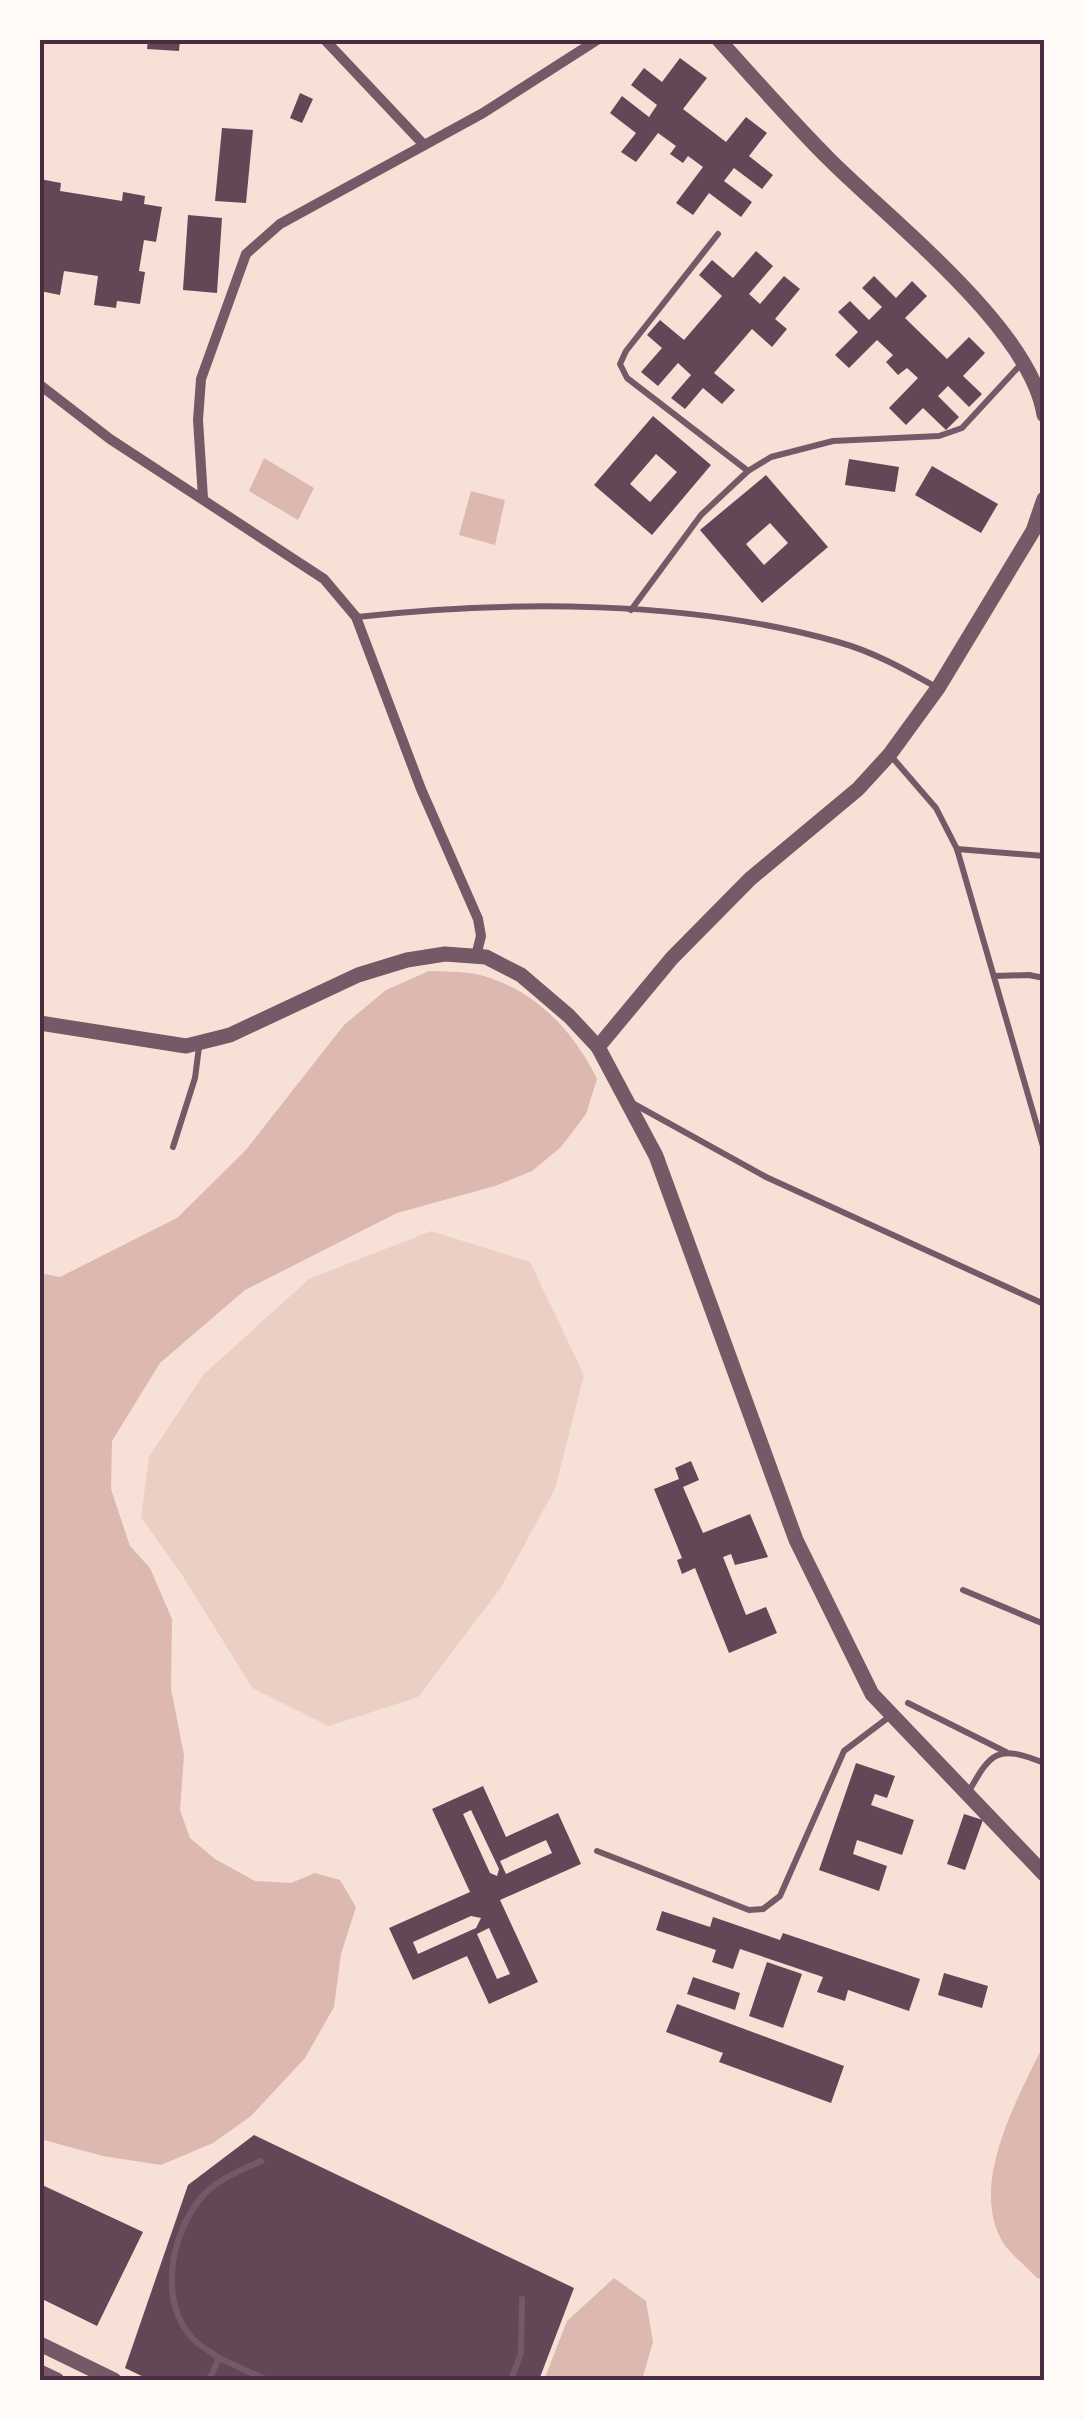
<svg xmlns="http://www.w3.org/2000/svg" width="1084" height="2420" font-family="'Alegreya Sans',sans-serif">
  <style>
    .green { fill: #ebcfc5 }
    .water { fill: #dcb8b0 }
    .building { fill: #644757; fill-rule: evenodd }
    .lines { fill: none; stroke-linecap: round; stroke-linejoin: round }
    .service { stroke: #755966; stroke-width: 6 }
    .minor { stroke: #755966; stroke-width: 10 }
    .tertiary { stroke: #755966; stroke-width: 15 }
    .neatline { fill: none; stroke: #4a2c40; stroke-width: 4 }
  </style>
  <rect width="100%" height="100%" fill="#f7e1d7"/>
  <polygon class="green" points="431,1231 530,1262 584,1375 555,1489 500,1589 418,1697 329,1726 252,1688 186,1581 141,1517 149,1457 203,1375 309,1279"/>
  <g class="water">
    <polygon points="264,458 314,488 298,520 249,491"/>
    <polygon points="471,491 505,500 495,545 459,535"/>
    <path d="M 429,971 C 447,972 468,971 484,976 C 537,992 574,1032 597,1079 L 586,1114 L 561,1147 L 532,1171 L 495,1186 L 397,1213 L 245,1290 L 160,1363 L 112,1441 L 111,1489 L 130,1546 L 150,1568 L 172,1619 L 171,1689 L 184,1755 L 180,1810 L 190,1838 L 215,1859 L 255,1881 L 291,1883 L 315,1873 L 340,1880 L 356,1907 L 341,1954 L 334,2007 L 305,2058 L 251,2116 L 213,2143 L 161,2165 L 103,2156 L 40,2139 L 40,1273 L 60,1277 L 177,1218 L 245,1151 L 344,1025 L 386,990 Z"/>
    <path d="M 1044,2044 L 1044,2280 L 1037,2278 C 1027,2267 1012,2256 1004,2244 C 967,2186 1018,2098 1044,2044 Z"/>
    <polygon points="614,2278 646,2301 653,2342 642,2380 544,2380 567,2321"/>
  </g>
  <g class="building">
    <polygon points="148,40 180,40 179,51 147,49"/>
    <polygon points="680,58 707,78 683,109 726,142 746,117 767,133 749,156 773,175 762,189 734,168 724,181 752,202 741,217 709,193 693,215 676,203 703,167 688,156 683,163 670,154 676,146 658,133 636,162 621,152 636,133 610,113 622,96 649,117 657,105 631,85 644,68 662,82"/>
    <polygon points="300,93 313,99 302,123 290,118"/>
    <polygon points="222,128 253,130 246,203 215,201"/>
    <polygon points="40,179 61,183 60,191 79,194 122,201 123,192 145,196 144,204 162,207 156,242 144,240 139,271 145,272 140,304 117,301 116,308 94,305 98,276 64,271 60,295 40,291"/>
    <polygon points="188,215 222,218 217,293 183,290"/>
    <polygon points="756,251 773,266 749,294 760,304 784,276 800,289 775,319 787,329 772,347 752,329 714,373 735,390 722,404 703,388 685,409 671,398 691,375 678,363 658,386 641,372 662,348 647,335 660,320 684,340 722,296 699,275 712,260 733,278"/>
    <polygon points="874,276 896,298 912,281 927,296 905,318 947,359 969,337 985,353 963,376 982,394 969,407 948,386 938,396 959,417 946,430 923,408 906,425 889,408 918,378 907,368 898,375 886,362 893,355 877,340 849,368 835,355 858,332 838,312 850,301 869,320 882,307 862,288"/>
    <path d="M 653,416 L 711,465 L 652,535 L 594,485 ZM 656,454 L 677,472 L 650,502 L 630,484 Z"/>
    <polygon points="849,459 899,467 895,492 845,485"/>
    <polygon points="932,466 998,504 981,533 915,495"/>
    <path d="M 766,475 L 828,547 L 762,603 L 700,530 ZM 770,523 L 788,543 L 764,565 L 746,544 Z"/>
    <polygon points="691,1461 699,1480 683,1487 703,1533 750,1514 768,1557 735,1565 731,1554 723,1557 746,1615 766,1607 777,1633 729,1653 695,1568 682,1574 677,1560 682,1558 654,1489 679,1479 675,1468"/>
    <polygon points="856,1763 895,1776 887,1798 875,1794 871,1805 914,1820 902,1855 857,1840 853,1854 887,1866 879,1891 819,1870"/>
    <path d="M 483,1786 L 506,1837 L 558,1813 L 581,1864 L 500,1900 L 538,1982 L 489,2004 L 467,1956 L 413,1980 L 389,1928 L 470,1892 L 432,1809 ZM 471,1810 L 499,1869 L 497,1876 L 490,1873 L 463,1814 ZM 546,1840 L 552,1853 L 506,1874 L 500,1861 ZM 471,1916 L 481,1918 L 476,1928 L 418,1954 L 413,1942 ZM 489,1928 L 510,1974 L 497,1979 L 477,1934 Z"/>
    <polygon points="964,1814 983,1820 965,1870 947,1864"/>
    <polygon points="662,1911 710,1927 713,1917 780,1940 783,1933 920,1979 909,2011 848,1990 845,2001 817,1992 823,1977 740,1949 733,1969 712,1962 716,1950 656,1930"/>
    <polygon points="767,1962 802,1974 783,2028 749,2016"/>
    <polygon points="944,1973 988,1986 982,2008 938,1995"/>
    <polygon points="693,1977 740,1993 735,2010 687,1994"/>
    <polygon points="677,2004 844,2066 831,2103 719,2062 723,2053 666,2032"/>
    <polygon points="254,2135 574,2288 539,2380 150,2380 125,2368 188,2185"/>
    <polygon points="40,2184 143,2232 97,2326 40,2298"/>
  </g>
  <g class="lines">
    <g class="service">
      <polyline points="718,234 626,351 620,364 627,378 748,471"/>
      <polyline points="631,610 701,515 748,471 771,457 833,441 939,436 962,428 1022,363"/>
      <path d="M 357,617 C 508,600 691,600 838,642 C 874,652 904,669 936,687"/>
      <polyline points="891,756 936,808 957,849 1044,1150"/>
      <polyline points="957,849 1044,856"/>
      <polyline points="995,976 1029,975 1044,978"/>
      <polyline points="634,1104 766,1177 1044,1304"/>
      <polyline points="173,1147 195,1078 199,1047"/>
      <polyline points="963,1590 1044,1624"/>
      <polyline points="908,1703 1006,1752"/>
      <path d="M 968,1793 C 991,1752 997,1744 1044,1763"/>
      <polyline points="597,1851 749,1910 763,1909 780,1896 844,1751 889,1717"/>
      <path d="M 219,2358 C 211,2352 200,2346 193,2339 C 158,2301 171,2235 200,2199 C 215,2180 240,2171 261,2161"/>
      <polyline points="209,2380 219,2358 267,2380"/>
      <polyline points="511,2380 521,2353 522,2299"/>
    </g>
    <g class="minor">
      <polyline points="325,40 424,145"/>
      <polyline points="40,385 110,439 324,579 356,617 421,789 478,919 481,936 476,956"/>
      <polyline points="203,498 198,420 201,379 246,254 280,224 483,113 597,40"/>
    </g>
    <g class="tertiary">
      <path d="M 719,40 C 755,80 791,121 829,159 C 892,222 1031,329 1044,415"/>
      <polyline points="40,1023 186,1046 230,1035 358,975 407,960 445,954 486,957 521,975 569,1016 598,1047 656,1156 796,1540 872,1694 1044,1874"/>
      <polyline points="598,1047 672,958 750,879 858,789 890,754 938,688 1033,531 1044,499"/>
      <polyline points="40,2344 114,2380"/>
      <polyline points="40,2372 57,2380"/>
    </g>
  </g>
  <rect width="1084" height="2420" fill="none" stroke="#fffaf5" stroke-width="85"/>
  <rect x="42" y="42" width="1000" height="2336" class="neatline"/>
</svg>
